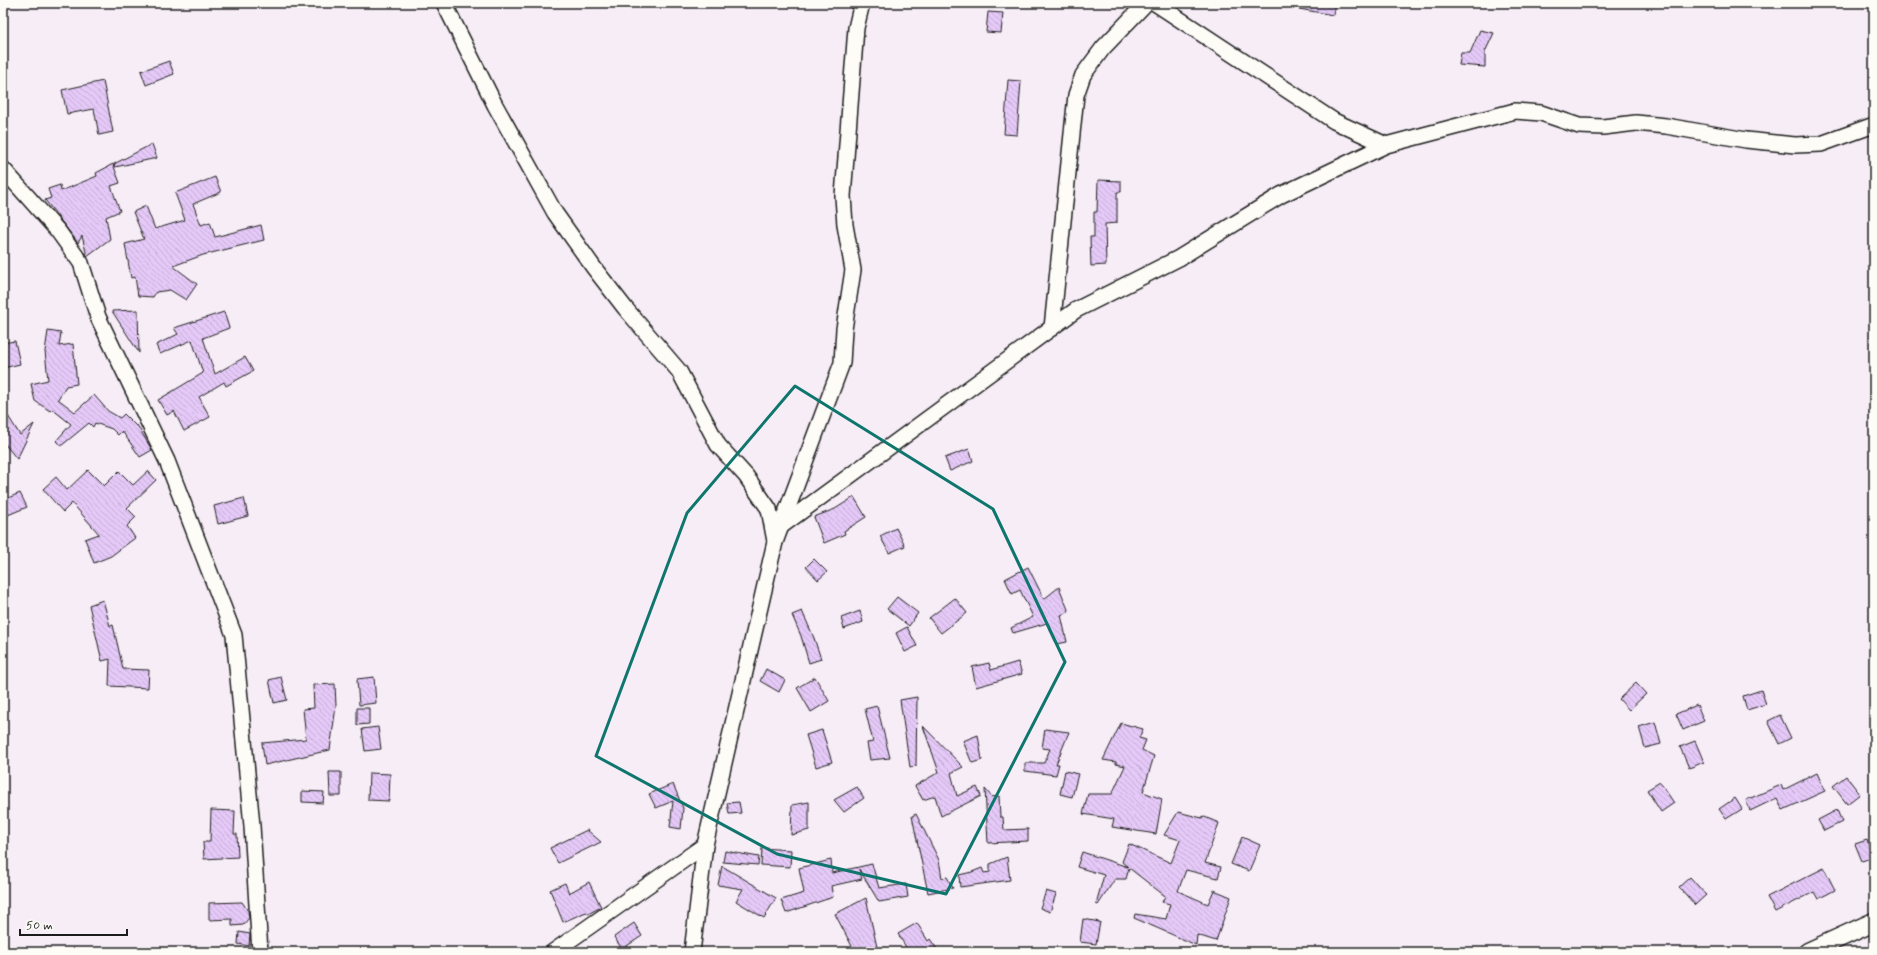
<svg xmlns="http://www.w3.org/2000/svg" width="1877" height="955" font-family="Mynerve,sans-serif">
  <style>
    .building { fill: url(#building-back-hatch); stroke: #1c1c1c }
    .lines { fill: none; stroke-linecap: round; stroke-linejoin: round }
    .minor-casing { stroke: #1c1c1c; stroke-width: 18 }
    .tertiary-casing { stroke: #1c1c1c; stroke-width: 21 }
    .minor { stroke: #fdfcf7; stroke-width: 15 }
    .tertiary { stroke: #fdfcf7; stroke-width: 18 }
    .marked { fill: none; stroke: #0f766e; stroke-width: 3; stroke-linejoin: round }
  </style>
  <defs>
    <pattern id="building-back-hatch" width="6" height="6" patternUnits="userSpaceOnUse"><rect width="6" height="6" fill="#e5c9f8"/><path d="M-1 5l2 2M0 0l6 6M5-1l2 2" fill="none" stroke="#c4acd4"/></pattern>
  </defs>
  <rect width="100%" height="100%" fill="#f6edf7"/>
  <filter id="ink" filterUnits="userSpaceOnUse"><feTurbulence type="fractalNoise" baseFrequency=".025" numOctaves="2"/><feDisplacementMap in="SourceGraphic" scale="8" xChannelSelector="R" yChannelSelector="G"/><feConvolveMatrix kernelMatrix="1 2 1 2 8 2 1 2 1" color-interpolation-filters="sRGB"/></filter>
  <g filter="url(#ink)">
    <g class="building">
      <polygon points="1299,3 1335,3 1333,15 1299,9"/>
      <polygon points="988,12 1003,13 1001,33 986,32"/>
      <polygon points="1480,30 1494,33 1485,52 1485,67 1459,65 1461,53 1470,53"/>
      <polygon points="169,61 174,74 146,85 141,71"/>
      <polygon points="1008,80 1021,81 1017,135 1004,134"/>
      <polygon points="103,81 113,132 99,135 94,109 67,114 62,90"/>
      <polygon points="152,144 157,158 115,167 114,164"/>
      <polygon points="113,164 120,183 111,186 120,211 106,217 110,239 87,256 82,236 78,243 45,200 51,198 48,189 60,185 61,191 97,176 96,173"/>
      <polygon points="215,177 221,192 193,204 201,225 210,222 215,237 261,225 264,240 203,255 173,266 197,284 186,300 170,290 156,292 153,297 138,296 135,277 131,278 125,244 144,239 133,212 146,206 155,229 185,220 175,193"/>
      <polygon points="1098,180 1121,181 1121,192 1117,192 1117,223 1105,224 1106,265 1091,266 1090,237 1094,237 1094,212 1097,212"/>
      <polygon points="138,310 139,353 112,311"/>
      <polygon points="224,312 229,328 203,338 215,374 245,357 253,371 226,386 224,382 199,397 210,417 184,431 174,411 167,415 158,400 203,373 192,340 160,354 156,345 178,334 174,328"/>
      <polygon points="48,331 61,333 59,346 73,344 77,384 66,386 58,399 75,412 94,395 108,411 120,418 124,414 136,426 137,425 152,450 140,457 122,431 118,435 112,429 95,423 93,427 89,423 61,446 56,441 71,424 52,409 50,411 35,401 31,384 48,380 45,351"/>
      <polygon points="15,341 20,364 3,368 3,343"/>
      <polygon points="3,408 20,435 34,424 17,459 3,442"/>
      <polygon points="969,449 973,461 950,471 945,458"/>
      <polygon points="88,470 104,486 119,471 133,485 148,471 156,480 127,508 136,517 127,526 135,538 111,556 94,563 85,539 99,534 72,503 63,512 43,489 56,477 67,490"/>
      <polygon points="20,493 27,507 3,517 3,500"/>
      <polygon points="854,497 866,517 844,531 845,534 824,543 814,517 835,509"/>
      <polygon points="244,498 248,516 218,524 214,506"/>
      <polygon points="896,528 905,546 889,553 880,536"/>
      <polygon points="814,559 827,572 818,580 806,567"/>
      <polygon points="1028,567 1044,599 1059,587 1069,612 1061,615 1067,642 1057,644 1047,623 1013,633 1011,628 1033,617 1020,590 1012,594 1005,579"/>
      <polygon points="897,597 918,613 909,626 887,609"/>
      <polygon points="955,598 967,613 941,633 929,618"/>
      <polygon points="103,600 110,626 113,625 123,669 149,670 148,688 109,686 110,659 102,661 89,605"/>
      <polygon points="802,611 814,638 821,659 809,663 801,636 792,615"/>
      <polygon points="860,611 863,622 844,629 841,618"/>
      <polygon points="907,627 917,646 905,652 896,633"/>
      <polygon points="1018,662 1022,674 976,687 972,667 989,663 991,670"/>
      <polygon points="766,669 785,680 779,692 760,681"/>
      <polygon points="281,677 287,700 274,703 269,680"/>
      <polygon points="374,677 376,703 359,705 357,679"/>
      <polygon points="815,677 829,701 811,712 797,688"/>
      <polygon points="1636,683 1646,694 1629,710 1619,699"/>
      <polygon points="335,684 336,706 330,750 265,765 262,743 306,739 303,709 314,708 313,685"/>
      <polygon points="1761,690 1766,704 1747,710 1743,696"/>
      <polygon points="917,697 916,766 910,767 900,700"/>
      <polygon points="1697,705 1704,721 1683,730 1676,714"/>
      <polygon points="877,706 890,758 870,760 867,743 873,742 865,709"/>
      <polygon points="357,708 369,708 369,724 357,725"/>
      <polygon points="1780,715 1791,738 1779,744 1768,721"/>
      <polygon points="1655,722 1661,744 1645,748 1639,727"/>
      <polygon points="1121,723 1143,729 1139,738 1146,740 1142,750 1154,756 1143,792 1162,799 1156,834 1112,827 1114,819 1083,814 1088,794 1112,794 1125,766 1116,764 1116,762 1103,760"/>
      <polygon points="923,726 963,767 951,773 957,796 977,787 981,796 941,816 935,796 923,800 915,786 939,772"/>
      <polygon points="378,727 381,749 365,751 362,729"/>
      <polygon points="1045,729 1069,732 1056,764 1059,764 1056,775 1025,771 1025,763 1044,763 1050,749 1042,748"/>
      <polygon points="822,730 832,762 816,767 806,735"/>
      <polygon points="978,735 982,760 972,763 963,741"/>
      <polygon points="1695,741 1704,762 1689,768 1680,747"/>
      <polygon points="1065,771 1078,774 1072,797 1060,794"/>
      <polygon points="329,772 341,772 341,796 330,796"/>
      <polygon points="369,773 390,774 389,801 368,800"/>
      <polygon points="1817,773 1825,791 1783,810 1777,798 1750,811 1746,800 1781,785 1783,790"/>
      <polygon points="1846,776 1860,794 1847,804 1833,786"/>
      <polygon points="1660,782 1674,803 1661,812 1647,790"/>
      <polygon points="673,784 683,808 681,829 670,827 673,801 656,808 649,794"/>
      <polygon points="857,787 864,798 844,812 834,800"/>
      <polygon points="985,789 992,797 999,796 1000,817 1003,817 1004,830 1028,829 1028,841 988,843"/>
      <polygon points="302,791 324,792 323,803 302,802"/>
      <polygon points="1735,798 1742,809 1726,819 1719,809"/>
      <polygon points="739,802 741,813 729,814 727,803"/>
      <polygon points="809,802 809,830 791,835 792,805"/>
      <polygon points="211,810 235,811 234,834 237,834 238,857 204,859 203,842 210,842"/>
      <polygon points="1837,810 1842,822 1824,831 1818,820"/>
      <polygon points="1178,812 1202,818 1202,816 1219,823 1205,863 1221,867 1218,878 1186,870 1178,891 1208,904 1214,890 1231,897 1216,941 1197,935 1196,945 1134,918 1135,914 1166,919 1170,904 1162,902 1165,896 1129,868 1126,879 1115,879 1098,905 1096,904 1104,875 1077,867 1082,852 1128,867 1122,862 1129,844 1171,863 1180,840 1164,835"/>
      <polygon points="916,814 939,860 942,878 947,877 953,888 928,893 912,816"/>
      <polygon points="587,830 601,842 558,863 550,848"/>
      <polygon points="1242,837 1260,845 1249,871 1231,864"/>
      <polygon points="1867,840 1873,857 1862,861 1855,844"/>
      <polygon points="762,848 791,850 790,867 761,865"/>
      <polygon points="725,851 759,857 758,865 723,862"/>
      <polygon points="1007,857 1010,880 960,887 959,875 972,872 982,868 984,873 990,872 990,864"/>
      <polygon points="831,860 832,873 872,864 879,888 906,884 908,897 879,902 859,869 862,879 831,886 833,897 786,913 781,900 804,893 799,868"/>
      <polygon points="722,866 776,898 764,918 736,901 743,889 718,885"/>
      <polygon points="1824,868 1835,890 1818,899 1814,892 1775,912 1767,897"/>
      <polygon points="1690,877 1706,895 1695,905 1679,887"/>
      <polygon points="589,882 601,907 588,914 586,912 563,922 550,890 565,883 569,893"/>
      <polygon points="1046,891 1056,894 1050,912 1040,908"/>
      <polygon points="866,898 877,947 868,952 855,952 835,914"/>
      <polygon points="242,902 248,911 249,918 243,925 232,926 232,919 209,920 209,903"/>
      <polygon points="1083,919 1100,922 1096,944 1080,942"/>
      <polygon points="634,923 642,936 622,949 614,937"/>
      <polygon points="917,923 928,941 930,939 939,952 909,952 898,934"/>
      <polygon points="239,932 250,934 249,946 238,944"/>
    </g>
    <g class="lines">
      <defs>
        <g id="minor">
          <polyline points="444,3 495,105 555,213 594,268 625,308 679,371 718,445 746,476 769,509 775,541"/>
          <polyline points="1155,3 1334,121 1386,145 1515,111 1541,113 1579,126 1603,127 1636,123 1666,126 1746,140 1795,145 1821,144 1874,125"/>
          <polyline points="3,169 58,231 81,263 98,317 167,461 234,635 252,826 260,952"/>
          <polyline points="1052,328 1076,95 1083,75 1103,48 1146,3"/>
          <polyline points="780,527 1076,310 1179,258 1281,195 1386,145"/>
          <polyline points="553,952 705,845"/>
          <polyline points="692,952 705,845 775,542 842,363 844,329 853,270 845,225 843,196 856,28 862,3"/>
        </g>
        <polyline id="tertiary" points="1808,952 1874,922"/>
      </defs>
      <use href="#minor" class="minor-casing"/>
      <use href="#tertiary" class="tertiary-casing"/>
      <use href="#minor" class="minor"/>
      <use href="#tertiary" class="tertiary"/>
    </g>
  </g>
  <path class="marked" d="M 795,386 L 993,509 L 1065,662 L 946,894 L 777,854 L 596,756 L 687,513 Z"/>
  <rect width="1877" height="955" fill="none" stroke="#fdfcf7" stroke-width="16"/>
  <rect x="8" y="8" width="1861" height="939" fill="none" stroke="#1c1c1c" stroke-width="1.5" filter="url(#ink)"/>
  <path d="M20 929v6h107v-6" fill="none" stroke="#1c1c1c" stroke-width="2"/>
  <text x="26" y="929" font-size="12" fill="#1c1c1c" stroke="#fdfcf7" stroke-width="3" paint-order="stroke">50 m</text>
</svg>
